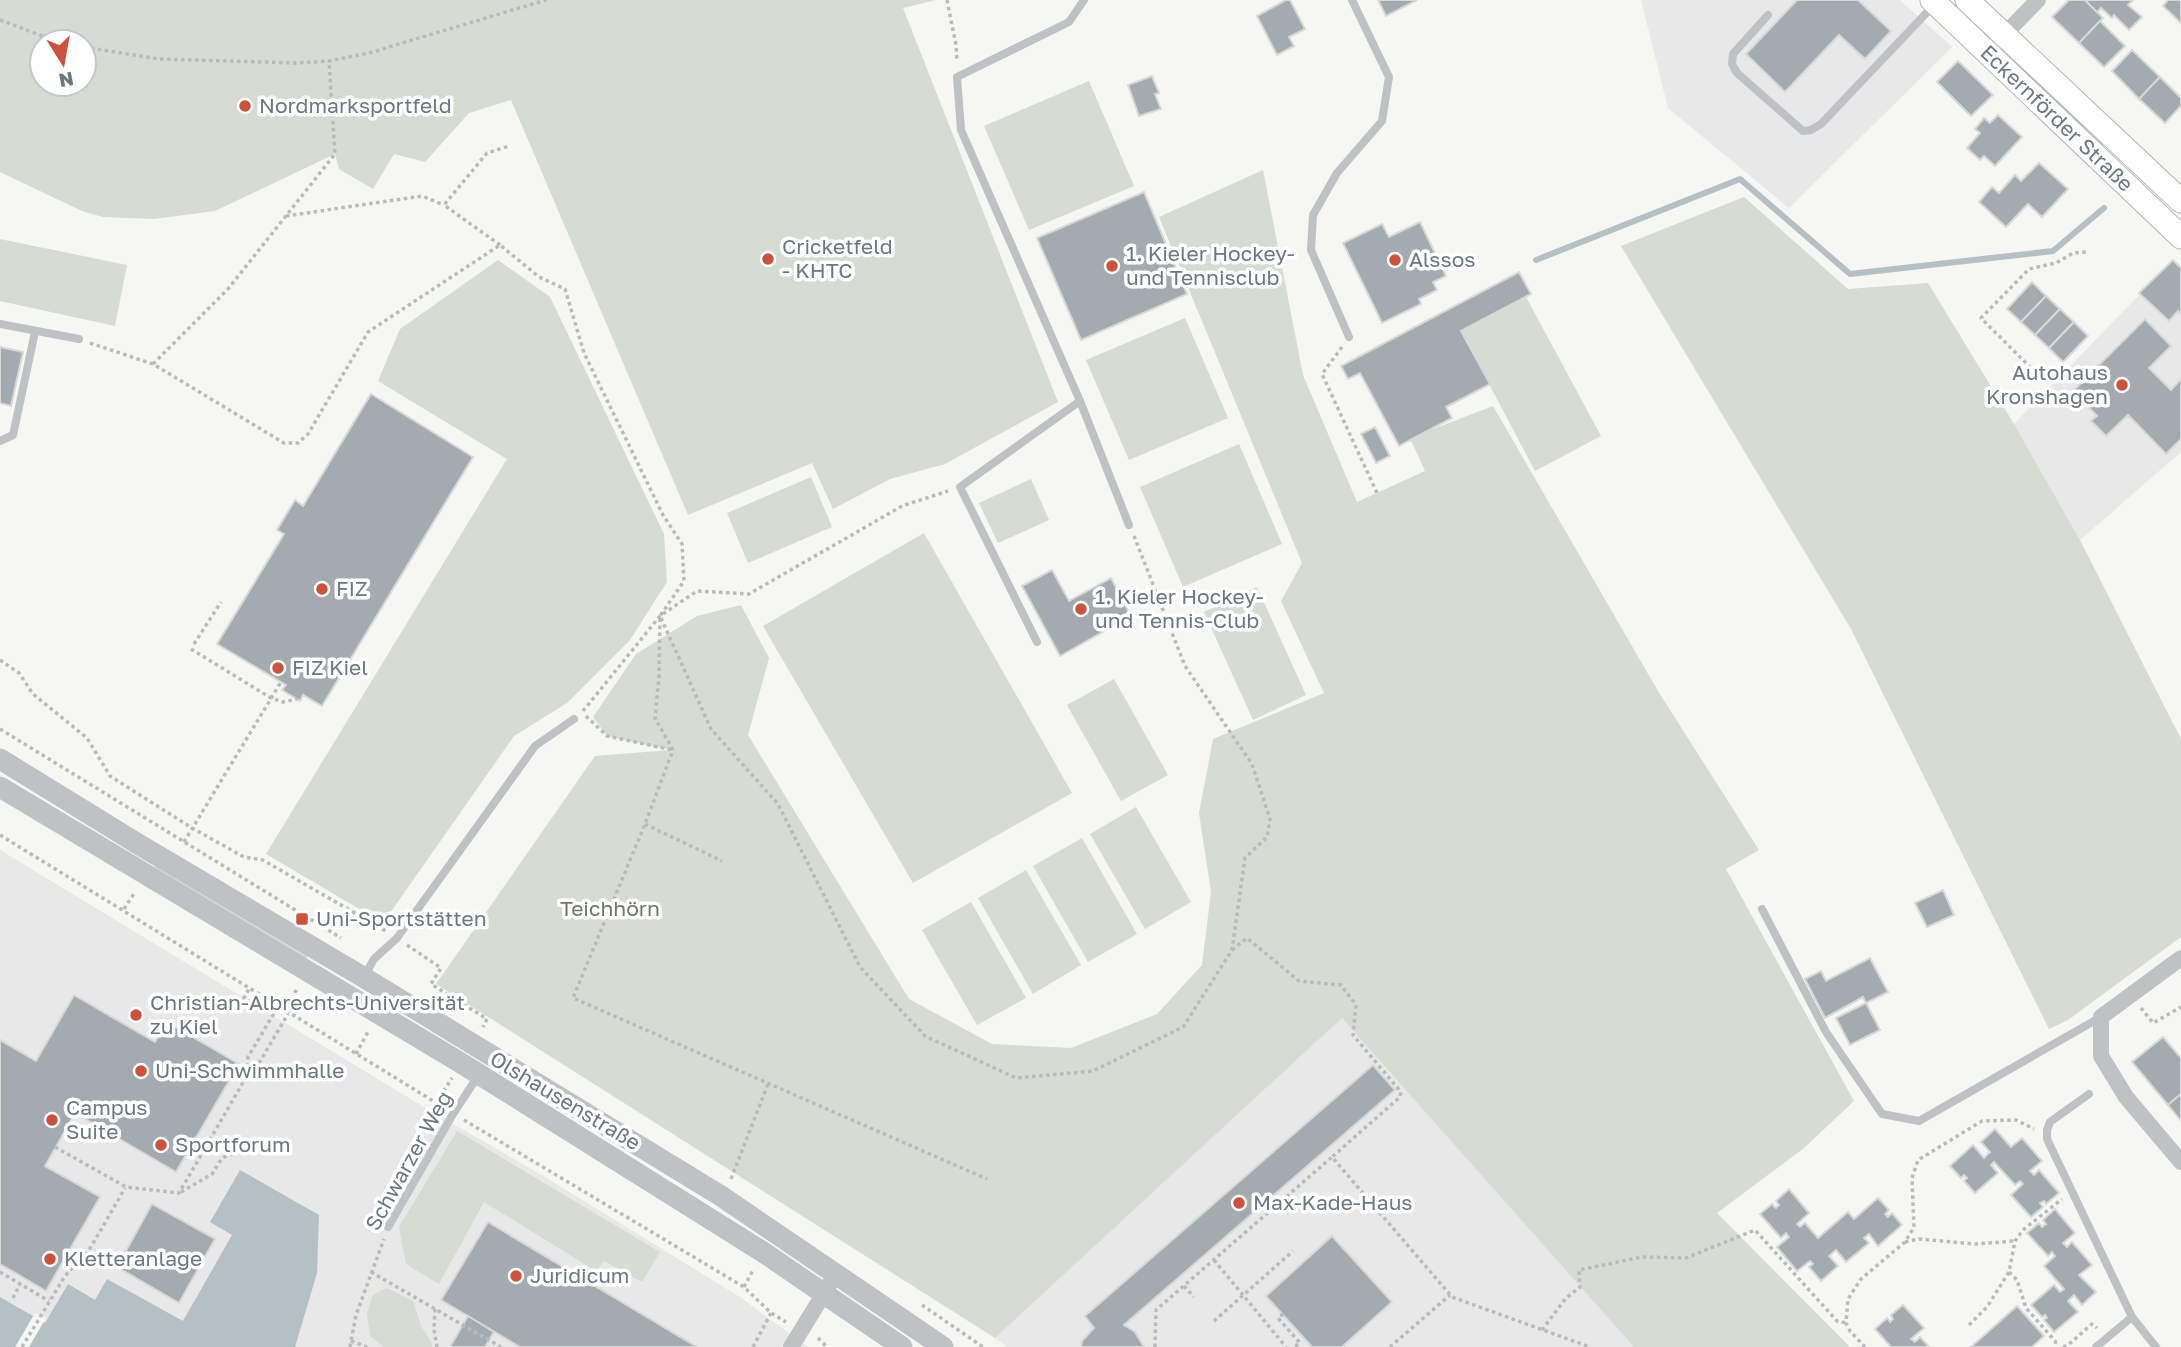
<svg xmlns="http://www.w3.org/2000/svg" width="2181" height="1347" font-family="'Golos Text',sans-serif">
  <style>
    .built { fill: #e7e8e7 }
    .green { fill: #d6dbd3; fill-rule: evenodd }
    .water { fill: #b4c0c3 }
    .pier { fill: #f6f6f3 }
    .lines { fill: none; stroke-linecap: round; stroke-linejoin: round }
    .stream { stroke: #b4c0c3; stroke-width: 6 }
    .building { fill: #a4abb0; stroke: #d8d8d6; stroke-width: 2 }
    .secondary-casing { stroke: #b1b6b9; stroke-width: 25 }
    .path { stroke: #b8bbbd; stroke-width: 3.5; stroke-dasharray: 3.5 3.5; stroke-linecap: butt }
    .service { stroke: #bec2c5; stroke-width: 8 }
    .minor { stroke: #bec2c5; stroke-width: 16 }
    .tertiary { stroke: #bec2c5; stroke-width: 21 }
    .secondary { stroke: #fff; stroke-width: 23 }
    .poi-dot { fill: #ce523b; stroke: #fff; stroke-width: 2.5 }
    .labels { text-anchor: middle; stroke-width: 7; stroke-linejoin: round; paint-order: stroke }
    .poi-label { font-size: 21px; fill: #697881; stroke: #fff; text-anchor: start }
    .street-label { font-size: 21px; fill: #697881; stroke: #fff }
    .park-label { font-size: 21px; fill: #6c7967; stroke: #fff }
  </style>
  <rect width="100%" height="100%" fill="#f6f6f3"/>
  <g class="built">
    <polygon points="1641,0 1900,0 1952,47 1789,208 1668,108"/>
    <polygon points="2173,260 2181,268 2181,452 2080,540 2014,424"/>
    <polygon points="0,850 424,1107 545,1177 740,1297 808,1347 0,1347"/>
    <polygon points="1342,1018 1375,1052 1850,1347 1007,1347 995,1338"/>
  </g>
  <g class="green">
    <path d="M 0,0 L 936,0 L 903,8 L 1058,402 L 945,464 L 890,479 L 833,509 L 812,463 L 688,515 L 511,100 L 469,113 L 425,162 L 394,154 L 373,189 L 339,169 L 335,154 L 215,211 L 154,219 L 103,217 L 82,211 L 0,172 ZM 84,42 L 84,84 L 42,84 L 42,42 Z"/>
    <polygon points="2030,72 2105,144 2102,147 2027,77"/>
    <polygon points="1089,81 1134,186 1029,230 984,126"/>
    <polygon points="1263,170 1303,375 1357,502 1425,471 1410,438 1493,406 1658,691 1759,850 1726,869 1854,1101 1804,1148 1717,1213 1850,1347 1634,1347 1342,1018 995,1338 436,984 595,756 670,750 607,736 593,717 636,654 697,616 741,605 769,658 748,735 909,999 992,1044 1071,1048 1157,1014 1202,965 1211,892 1199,813 1213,739 1324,693 1281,601 1302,563 1159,217"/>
    <polygon points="1744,197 1848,289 1928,283 2014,424 2080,540 2181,739 2181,937 2068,1020 2049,1029 1851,629 1621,246"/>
    <polygon points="0,239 127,265 115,326 0,301"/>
    <polygon points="498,260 550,297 664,534 667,582 630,640 567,703 514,736 383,923 266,854 507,459 378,381 400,329"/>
    <polygon points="1526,297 1601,436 1535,471 1461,331"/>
    <polygon points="1185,318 1228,418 1129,460 1086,360"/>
    <polygon points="1239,444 1282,544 1183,587 1140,487"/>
    <polygon points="811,477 832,527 748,563 727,513"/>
    <polygon points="1031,479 1049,520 998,543 979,503"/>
    <polygon points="924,533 1072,793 913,883 763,626"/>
    <polygon points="1257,587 1306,695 1253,720 1204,612"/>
    <polygon points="1114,679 1168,775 1121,801 1067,705"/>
    <polygon points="1136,807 1191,902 1145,929 1090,834"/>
    <polygon points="1082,838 1137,934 1088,962 1033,866"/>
    <polygon points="156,864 308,956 305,962 152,871"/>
    <polygon points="1026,870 1081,965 1033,994 978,898"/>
    <polygon points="971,902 1026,998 977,1025 922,930"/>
    <polygon points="457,1131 660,1252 642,1282 604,1261 596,1271 484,1202 439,1284 406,1264 399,1227"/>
    <polygon points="387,1288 413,1301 421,1326 431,1341 432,1347 384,1347 370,1336 367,1313 373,1295"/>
  </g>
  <polygon class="water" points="240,1170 319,1215 317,1273 295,1347 0,1347 0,1297 45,1323 68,1284 95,1300 107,1279 183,1321 232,1235 210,1222"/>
  <polygon class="pier" points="35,1313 46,1318 29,1347 15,1347"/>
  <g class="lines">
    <polyline class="stream" points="1536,260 1740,179 1850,274 2053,251 2104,208"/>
  </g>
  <g class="building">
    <polygon points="1286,0 1290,0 1305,29 1289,37 1294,46 1277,55 1257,16"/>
    <polygon points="1378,0 1417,0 1386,16"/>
    <polygon points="1797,0 1858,0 1891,31 1865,59 1839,35 1785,92 1746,54"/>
    <polygon points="2069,0 2085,0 2103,18 2079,43 2052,17"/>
    <polygon points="2085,0 2133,0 2128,5 2142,17 2129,30 2114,15 2112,18 2101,8 2097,12"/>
    <polygon points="2168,0 2181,0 2181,23 2163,6"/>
    <polygon points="2100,21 2125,46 2104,67 2079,43"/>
    <polygon points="2132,50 2160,77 2139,99 2112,71"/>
    <polygon points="1958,61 1993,95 1971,116 1937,82"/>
    <polygon points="1152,76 1159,93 1155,94 1161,109 1139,116 1128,85"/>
    <polygon points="2160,77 2181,98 2181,106 2165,123 2139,99"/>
    <polygon points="1998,115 2022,137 1995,166 1984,156 1980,160 1967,148 1980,133 1975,129 1984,118 1990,123"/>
    <polygon points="2039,163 2068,189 2042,217 2028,204 2006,227 1979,202 1992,187 1999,193 2015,175 2021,181"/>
    <polygon points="1144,192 1187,294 1081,340 1037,238"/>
    <polygon points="1420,222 1446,276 1433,282 1437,290 1419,299 1421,304 1382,323 1343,243 1382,224 1389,237"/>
    <polygon points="2173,260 2181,268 2181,313 2178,311 2169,321 2139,293"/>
    <polygon points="1519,272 1531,294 1461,331 1490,384 1446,407 1452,418 1399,446 1360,373 1348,379 1341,366"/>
    <polygon points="2032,282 2046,296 2021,322 2007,309"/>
    <polygon points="2046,296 2060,309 2035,335 2021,322"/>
    <polygon points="2060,309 2074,322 2049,348 2035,335"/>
    <polygon points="2145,319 2171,346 2149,368 2171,390 2181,379 2181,439 2166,454 2128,415 2106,436 2091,421 2097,416 2073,391"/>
    <polygon points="2074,322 2088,336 2063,362 2049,348"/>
    <polygon points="0,347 23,352 11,406 0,403"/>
    <polygon points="371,394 473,457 322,706 303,695 300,701 282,690 286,685 217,644 284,534 277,530 295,500 303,506"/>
    <polygon points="1375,427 1390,456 1376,463 1361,434"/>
    <polygon points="1052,570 1069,601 1111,578 1131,616 1060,656 1022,586"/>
    <polygon points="1943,890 1954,915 1927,927 1915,903"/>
    <polygon points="1870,958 1888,992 1866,1003 1863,997 1825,1018 1805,979 1821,971 1826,981"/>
    <polygon points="74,995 155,1042 167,1022 239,1064 176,1172 75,1113 45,1166 100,1197 46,1291 0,1264 0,1040 36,1061"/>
    <polygon points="1866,1003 1880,1030 1850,1045 1836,1018"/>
    <polygon points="2163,1037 2181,1058 2181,1094 2168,1105 2132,1062"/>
    <polygon points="1373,1065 1395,1090 1124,1325 1135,1332 1144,1347 1081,1347 1082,1341 1094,1328 1085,1316"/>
    <polygon points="2181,1094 2181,1121 2168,1105"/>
    <polygon points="1995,1129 2011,1147 2022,1138 2042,1161 2030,1171 2034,1175 2039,1170 2059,1193 2046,1204 2044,1201 2040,1203 2043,1207 2031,1217 2011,1195 2023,1184 2020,1181 2015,1185 1994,1162 1991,1165 1998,1173 1975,1193 1964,1181 1967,1178 1964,1175 1961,1178 1950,1166 1973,1145 1984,1158 1990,1152 1981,1142"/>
    <polygon points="1789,1189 1809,1213 1797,1224 1800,1227 1805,1223 1818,1238 1848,1212 1854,1219 1878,1198 1889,1210 1885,1214 1888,1217 1892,1213 1902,1225 1878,1246 1869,1234 1864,1238 1869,1243 1846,1262 1836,1250 1829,1256 1838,1266 1821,1281 1809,1267 1813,1264 1810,1261 1797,1271 1777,1247 1789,1237 1786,1233 1781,1238 1760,1214 1772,1204 1776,1208 1779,1205 1776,1201"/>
    <polygon points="152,1204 215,1239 179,1303 117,1267"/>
    <polygon points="2055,1209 2075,1233 2063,1243 2067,1247 2072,1242 2092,1265 2079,1275 2096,1292 2082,1305 2074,1295 2068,1301 2078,1312 2054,1332 2044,1320 2047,1318 2045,1315 2042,1317 2031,1305 2054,1285 2060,1292 2064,1289 2044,1266 2055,1256 2052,1252 2048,1256 2027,1233 2039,1223 2042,1227 2046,1224 2043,1220"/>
    <polygon points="488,1222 640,1313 697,1347 520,1347 441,1300"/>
    <polygon points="1332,1236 1392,1302 1343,1346 1345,1347 1312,1347 1266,1296"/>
    <polygon points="1903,1305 1924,1328 1911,1339 1915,1342 1920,1337 1929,1347 1891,1347 1875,1329 1887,1318 1890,1322 1893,1319 1891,1315"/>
    <polygon points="2017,1306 2044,1336 2032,1347 1971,1347"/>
    <polygon points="468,1316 494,1332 485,1347 450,1347"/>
  </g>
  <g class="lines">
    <defs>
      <g id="secondary">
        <path id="s1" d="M 1932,0 L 2181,237"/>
        <polyline points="1967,0 2181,201"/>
      </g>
    </defs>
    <use href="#secondary" class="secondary-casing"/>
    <g class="path">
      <polyline points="947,0 956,45 957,61"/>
      <polyline points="0,20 58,42"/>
      <polyline points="84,47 159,59 296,63 329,61 369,53 546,0"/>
      <polyline points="286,216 422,196 444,205"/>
      <polyline points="500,245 444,205 487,153 509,146"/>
      <polyline points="90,343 153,364 284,443 298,443 308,434 368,332 500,245 539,277 565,289 584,353 663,515 682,544 684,581 660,616 659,676 655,718 673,750 645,824 573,998 987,1179"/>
      <polyline points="1342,347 1322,374 1377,493"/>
      <polyline points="153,364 228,289 335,154 329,61"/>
      <polyline points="2031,368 1981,318 2029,269 2056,263 2073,253 2087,252"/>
      <polyline points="661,618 711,729 778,804 860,967 925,1036 1016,1078 1093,1071 1183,1027 1232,950 1245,858 1267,837 1270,819 1252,764 1185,666 1134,536"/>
      <polyline points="194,644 221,602"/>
      <polyline points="191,649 271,698 283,702 297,699"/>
      <polyline points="0,660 19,673 33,694 87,738 110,776 192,828 244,857 263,860 386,931"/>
      <polyline points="583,711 660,616 697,591 749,594 902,506 948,491"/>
      <polyline points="586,716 607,736 673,750"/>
      <polyline points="0,729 341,938"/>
      <polyline points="645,824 722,861"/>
      <polyline points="0,835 443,1107"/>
      <polyline points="184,842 281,682"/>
      <polyline points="124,909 135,892"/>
      <polyline points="407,945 441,968 431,984 487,1019 483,1027"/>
      <polyline points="1232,950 1247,938 1299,981 1341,985 1356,1005 1353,1035 1401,1092 1400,1097 1332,1157"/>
      <polyline points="2141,1008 2153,1023 2181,1007"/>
      <polyline points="284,1011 297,989"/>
      <polyline points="356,1054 369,1030"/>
      <polyline points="249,1073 259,1063 288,1014"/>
      <polyline points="436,1103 452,1078"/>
      <polyline points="464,1120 744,1287 771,1313 786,1322"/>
      <polyline points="55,1147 126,1187 179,1193 248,1074 248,1057 273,1015 244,998 249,989"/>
      <polyline points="731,1179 768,1084"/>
      <polyline points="181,1192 212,1174 222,1158 242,1150"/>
      <polyline points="1905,1242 1919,1239 1975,1244 2014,1241"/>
      <polyline points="1214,1260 1286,1347"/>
      <polyline points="0,1272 49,1301"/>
      <polyline points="371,1272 501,1347"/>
      <polyline points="2009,1272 2017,1280 2026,1308 2055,1341 2057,1347"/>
      <polyline points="1184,1286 1194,1297"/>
      <polyline points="744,1287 753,1270"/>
      <polyline points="13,1298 20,1284"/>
      <polyline points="922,1305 983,1347"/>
      <polyline points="435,1309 434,1330 437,1347"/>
      <polyline points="1283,1314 1278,1318 1300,1343 1294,1347"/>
      <polyline points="1214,1321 1293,1251"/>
      <polyline points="1969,1325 1987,1307 2009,1272 2015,1241 2023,1230 2062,1199"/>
      <polyline points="1542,1330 1566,1298 1580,1287 1579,1270 1642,1257 1686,1258 1755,1230 1837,1321 1846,1323"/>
      <polyline points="818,1338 827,1347"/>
      <polyline points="351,1341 367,1347"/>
      <polyline points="22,1347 65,1276 91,1247 125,1188"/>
      <polyline points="350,1347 356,1315 384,1239"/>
      <polyline points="753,1347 771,1313"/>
      <polyline points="1155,1347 1156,1310 1332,1157 1452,1297 1590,1347"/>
      <polyline points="1390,1347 1450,1295"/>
      <polyline points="1865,1347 1850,1331 1846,1323 1848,1299 1861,1279 1905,1242 1914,1227 1912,1178 1918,1160 1982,1121 2016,1120 2034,1129"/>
      <polyline points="2063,1347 2068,1345 2092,1324 2097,1328"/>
    </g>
    <g class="service">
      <polyline points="1768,15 1733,54 1732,64 1737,73 1803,131 1811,130 1821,124 1934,5"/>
      <polyline points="0,324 79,339"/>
      <polyline points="1349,337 1311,250 1313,215 1337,173 1382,121 1389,77 1352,0"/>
      <polyline points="1080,401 1129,525"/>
      <polyline points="0,441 13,435 35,332"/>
      <polyline points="1037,642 960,487 1080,401 961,130 957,77 1069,22 1084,0"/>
      <polyline points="1762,909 1826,1032 1882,1114 1919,1121 2101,1017"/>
      <polyline points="365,975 374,959 397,938 535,746 574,719"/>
      <polyline points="2089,1094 2050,1122 2047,1130 2047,1139 2132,1317 2156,1347"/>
      <polyline points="388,1227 453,1114 478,1076"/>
      <polyline points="2096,1347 2132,1317"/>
    </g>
    <g class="minor">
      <polyline points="1998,41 2038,0"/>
      <polyline points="2181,958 2101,1017 2101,1056 2126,1097 2181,1162"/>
      <polyline points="791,1347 836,1274"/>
    </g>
    <g class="tertiary">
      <polyline points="0,759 138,844 363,977 721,1196 943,1347"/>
      <polyline points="0,787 461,1063 763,1252 902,1347"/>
    </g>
    <use href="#secondary" class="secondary"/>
  </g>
  <g class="poi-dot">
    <circle cx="245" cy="106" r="7"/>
    <circle cx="768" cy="259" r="7"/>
    <circle cx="1395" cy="260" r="7"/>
    <circle cx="1112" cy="266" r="7"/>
    <circle cx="2122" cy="385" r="7"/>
    <circle cx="322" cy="589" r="7"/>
    <circle cx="1081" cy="609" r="7"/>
    <circle cx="278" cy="668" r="7"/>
    <rect x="295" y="912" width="14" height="14" rx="3.5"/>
    <circle cx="136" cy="1015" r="7"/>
    <circle cx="141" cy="1071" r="7"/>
    <circle cx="52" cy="1120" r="7"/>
    <circle cx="161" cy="1145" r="7"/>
    <circle cx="1239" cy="1203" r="7"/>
    <circle cx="50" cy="1259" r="7"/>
    <circle cx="516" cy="1276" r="7"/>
  </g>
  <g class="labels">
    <g class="poi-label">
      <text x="259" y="113">Nordmarksportfeld</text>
      <text x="782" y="254">Cricketfeld<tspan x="782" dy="24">- KHTC</tspan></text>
      <text x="1126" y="261">1. Kieler Hockey-<tspan x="1126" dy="24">und Tennisclub</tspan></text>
      <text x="1409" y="267">Alssos</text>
      <text x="2108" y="380" text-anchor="end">Autohaus<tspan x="2108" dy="24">Kronshagen</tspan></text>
      <text x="336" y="596">FIZ</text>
      <text x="1095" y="604">1. Kieler Hockey-<tspan x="1095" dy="24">und Tennis-Club</tspan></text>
      <text x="292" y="675">FIZ Kiel</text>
      <text x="316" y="926">Uni-Sportstätten</text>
      <text x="150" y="1010">Christian-Albrechts-Universität<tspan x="150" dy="24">zu Kiel</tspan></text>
      <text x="155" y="1078">Uni-Schwimmhalle</text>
      <text x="66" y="1115">Campus<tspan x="66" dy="24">Suite</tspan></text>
      <text x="175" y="1152">Sportforum</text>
      <text x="1253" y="1210">Max-Kade-Haus</text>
      <text x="64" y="1266">Kletteranlage</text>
      <text x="530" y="1283">Juridicum</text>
    </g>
    <g class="street-label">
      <text dy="7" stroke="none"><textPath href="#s1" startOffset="172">Eckernförder Straße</textPath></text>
      <text transform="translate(565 1101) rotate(31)" y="7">Olshausenstraße</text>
      <text transform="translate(409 1161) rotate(-61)" y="7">Schwarzer Weg</text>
    </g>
    <g class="park-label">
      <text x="610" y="916">Teichhörn</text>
    </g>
  </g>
  <g transform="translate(63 63) rotate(169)"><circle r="33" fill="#ffffff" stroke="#c3c9cd" stroke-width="2"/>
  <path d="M0-5L12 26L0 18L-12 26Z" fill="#ce523b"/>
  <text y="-10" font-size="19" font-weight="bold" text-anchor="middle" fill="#697881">N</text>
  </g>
</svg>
